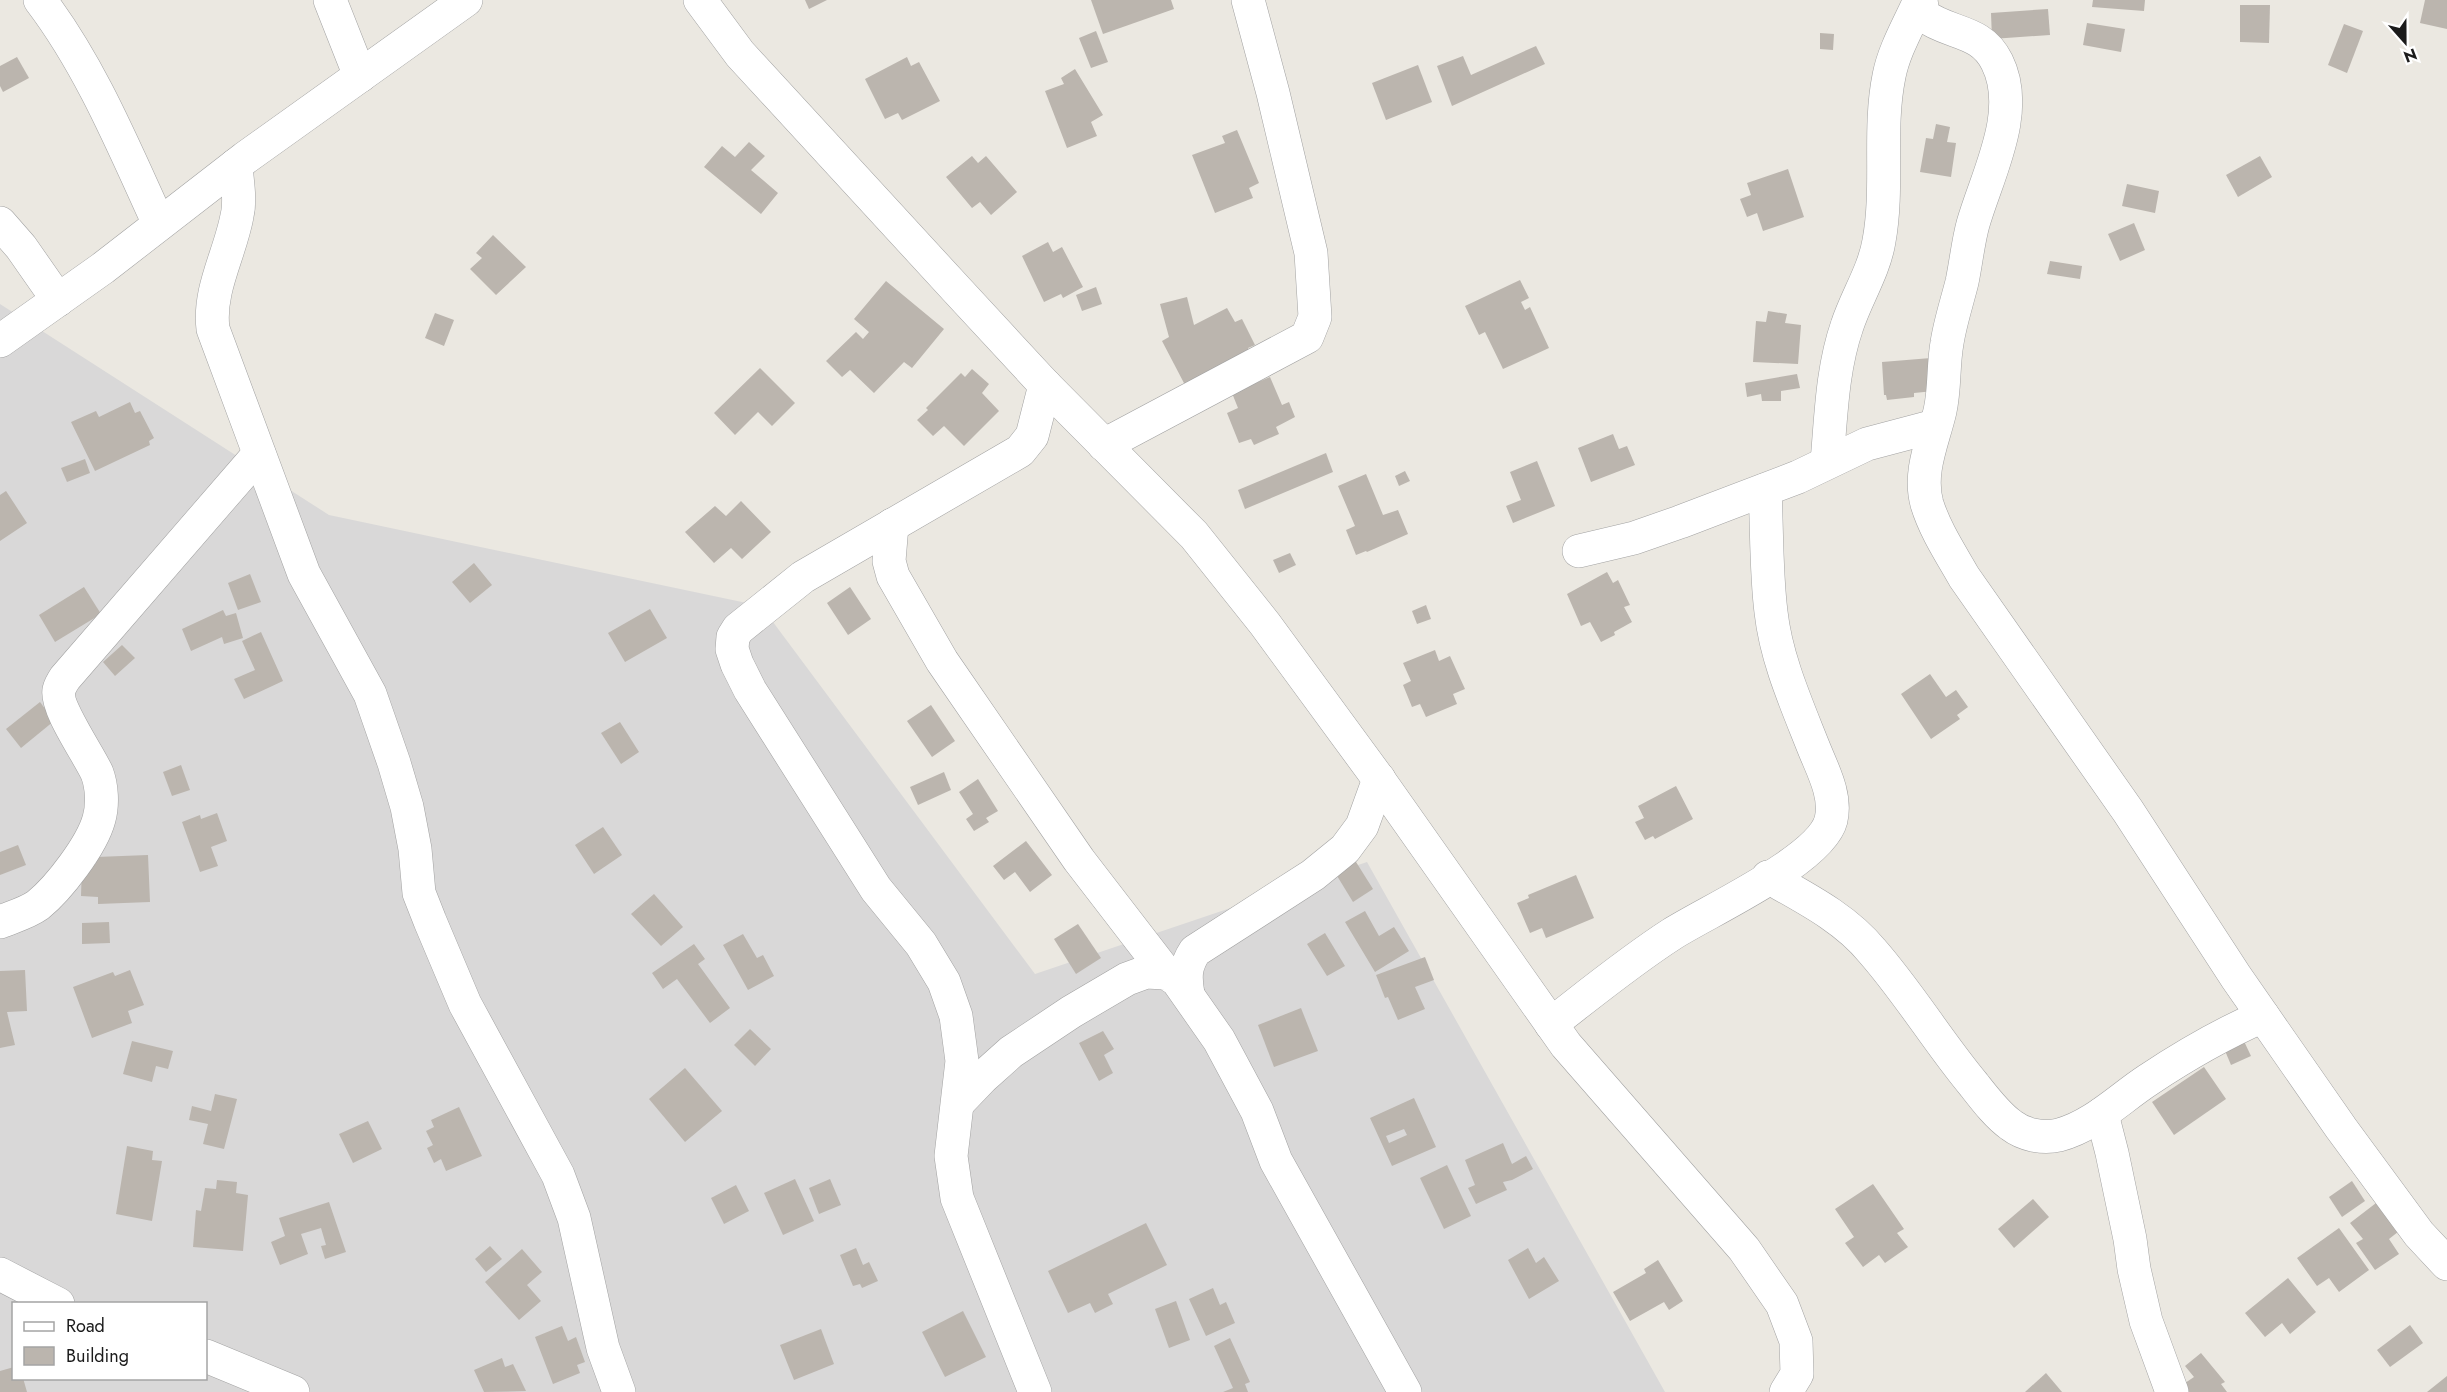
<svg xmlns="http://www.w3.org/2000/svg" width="2447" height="1392" font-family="Jost,sans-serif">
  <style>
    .residential { fill: #d9d8d8; fill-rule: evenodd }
    .building { fill: #bbb5ae; fill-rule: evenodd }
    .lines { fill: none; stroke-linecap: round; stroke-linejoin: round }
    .minor-casing { stroke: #a2a2a2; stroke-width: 34 }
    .minor { stroke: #fff; stroke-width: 33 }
  </style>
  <rect width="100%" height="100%" fill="#ebe8e1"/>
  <path class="residential" d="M 0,304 L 329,515 L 761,606 L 1035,974 L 1367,862 L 1665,1392 L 0,1392 ZM 14,1304 L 206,1304 L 206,1378 L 14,1378 Z"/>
  <g class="building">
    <polygon points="805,0 827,0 809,9"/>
    <polygon points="1091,0 1171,0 1174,9 1103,34"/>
    <polygon points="2093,0 2145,0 2144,11 2092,7"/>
    <polygon points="2425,0 2447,0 2447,29 2420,23"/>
    <polygon points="2240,5 2270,5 2269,43 2240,42"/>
    <polygon points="2048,9 2050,35 1992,39 1991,13"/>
    <polygon points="2087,23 2125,29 2121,52 2083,45"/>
    <polygon points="2344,24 2363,31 2347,73 2328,65"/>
    <polygon points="1096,31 1108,62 1091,68 1079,38"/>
    <polygon points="1820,33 1834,34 1833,50 1820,49"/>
    <polygon points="1536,46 1545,64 1452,106 1437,66 1463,56 1471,75"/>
    <polygon points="17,57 29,78 3,92 0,86 0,66"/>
    <polygon points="907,57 911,66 919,62 940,101 902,120 898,113 885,119 865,79"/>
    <polygon points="1418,65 1432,102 1386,120 1372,83"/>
    <polygon points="1075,69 1103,115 1091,122 1097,136 1067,148 1045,91 1064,84 1061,78"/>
    <polygon points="1936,124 1950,127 1947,142 1956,143 1951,177 1920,172 1926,138 1933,139"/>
    <polygon points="1237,130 1259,183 1249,188 1253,198 1215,213 1192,155 1225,143 1222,136"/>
    <polygon points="749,142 765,156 751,170 778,193 761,214 704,167 722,146 735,157"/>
    <polygon points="972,156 978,163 986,156 1017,192 991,215 980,202 972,208 946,177"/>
    <polygon points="2260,156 2272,177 2238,197 2226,175"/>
    <polygon points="1788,169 1804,217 1763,231 1757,213 1747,217 1740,199 1751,195 1747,183"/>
    <polygon points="2127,184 2159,191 2155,213 2122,206"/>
    <polygon points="2134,223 2145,250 2120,261 2108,234"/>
    <polygon points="493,235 526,267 496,295 470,269 482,258 476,253"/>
    <polygon points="1048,242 1053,252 1062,247 1083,287 1063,298 1061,294 1044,302 1022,256"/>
    <polygon points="2050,261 2082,266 2080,279 2047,274"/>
    <polygon points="1520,280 1529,298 1521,302 1525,310 1530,307 1549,348 1503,369 1485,332 1479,335 1465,306"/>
    <polygon points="886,281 944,329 912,368 904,362 874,393 850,370 842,377 826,361 856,332 863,339 869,332 854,319"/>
    <polygon points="1096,287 1102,304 1082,311 1076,295"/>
    <polygon points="1187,297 1194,325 1227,308 1235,322 1242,319 1255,345 1248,348 1250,352 1185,385 1162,341 1169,337 1160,304"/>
    <polygon points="1768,311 1787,314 1785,323 1801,325 1798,364 1753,362 1756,321 1766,322"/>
    <polygon points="435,313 454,320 444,346 425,338"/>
    <polygon points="1931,358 1934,391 1914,393 1914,397 1887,400 1886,395 1884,395 1882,362"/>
    <polygon points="760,368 795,403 772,426 758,412 735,435 714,413"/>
    <polygon points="972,369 989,384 982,393 999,411 964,446 944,426 933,436 917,420 928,410 926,408 961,373 965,377"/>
    <polygon points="1797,374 1800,388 1781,391 1781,401 1762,401 1761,394 1747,397 1745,383"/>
    <polygon points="1270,377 1282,405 1289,402 1295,417 1276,427 1279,434 1254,445 1251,439 1239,443 1227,413 1238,408 1232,393"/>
    <polygon points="130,402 135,413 140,411 154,438 149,441 150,445 95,471 71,422 96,411 99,417"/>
    <polygon points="1613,434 1619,449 1627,446 1635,465 1591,482 1578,448"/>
    <polygon points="1326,453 1333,472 1245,509 1238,490"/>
    <polygon points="85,459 90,473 67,482 61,468"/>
    <polygon points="1537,461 1555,506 1513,523 1506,506 1521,500 1510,472"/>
    <polygon points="1405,471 1410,481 1399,486 1395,476"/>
    <polygon points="1366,474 1383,515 1398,510 1408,534 1367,552 1366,551 1356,555 1346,530 1355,526 1338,486"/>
    <polygon points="6,491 27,523 0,541 0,495"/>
    <polygon points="741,501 771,532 742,559 731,548 714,563 685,532 715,506 726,516"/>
    <polygon points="1290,553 1296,565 1279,573 1273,560"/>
    <polygon points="474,563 492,585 470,603 452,582"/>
    <polygon points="1607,572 1613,583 1618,580 1630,605 1624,607 1632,622 1614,632 1615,635 1601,642 1590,622 1581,626 1567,594"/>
    <polygon points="250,574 261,602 238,610 228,583"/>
    <polygon points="84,587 101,614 55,642 39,615"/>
    <polygon points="850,587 871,619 848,635 827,603"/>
    <polygon points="1426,605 1431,619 1417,624 1412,611"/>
    <polygon points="650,609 667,638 625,662 608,633"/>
    <polygon points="223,610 226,616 236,613 243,638 224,644 222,637 191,651 182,629"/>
    <polygon points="261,632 283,681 244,699 234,679 255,670 242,641"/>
    <polygon points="122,645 135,658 115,676 103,662"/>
    <polygon points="1435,650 1439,661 1450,656 1465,689 1453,694 1457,704 1426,717 1420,704 1412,707 1403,685 1411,681 1403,663"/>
    <polygon points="1930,674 1946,697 1956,690 1968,707 1957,715 1960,719 1931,739 1901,694"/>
    <polygon points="40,702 54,721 21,748 6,729"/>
    <polygon points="931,705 955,741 932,757 907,721"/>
    <polygon points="620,722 639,752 621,764 601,733"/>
    <polygon points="181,765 190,790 172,796 163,772"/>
    <polygon points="944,772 951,790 918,805 910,787"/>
    <polygon points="978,779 998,811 986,818 989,822 974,831 966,819 973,814 959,792"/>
    <polygon points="1676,786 1693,819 1655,839 1653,836 1645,840 1635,822 1644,818 1638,806"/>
    <polygon points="217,813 227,841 211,847 218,866 200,872 182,822 200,815 201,819"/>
    <polygon points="603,827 622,855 594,874 575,845"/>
    <polygon points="1026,841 1052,875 1030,892 1015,872 1004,880 993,866"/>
    <polygon points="18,845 26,865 0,875 0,852"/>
    <polygon points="1351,854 1373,889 1353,902 1331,866"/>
    <polygon points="148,855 150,902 98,904 98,897 81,896 82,864 96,864 96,857"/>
    <polygon points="1576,875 1594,918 1546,938 1542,928 1530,933 1517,903 1529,898 1528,895"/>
    <polygon points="654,894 683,927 661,946 631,914"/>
    <polygon points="1365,911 1379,936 1394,927 1409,951 1375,972 1345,922"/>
    <polygon points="109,922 110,943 82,944 82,923"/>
    <polygon points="1078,924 1101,958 1076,974 1054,939"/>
    <polygon points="1325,933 1345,966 1327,976 1307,944"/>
    <polygon points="743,934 757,958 763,955 774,976 748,990 723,945"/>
    <polygon points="694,944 705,959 698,964 730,1008 710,1023 677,979 663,989 652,973"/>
    <polygon points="1425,957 1434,980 1415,987 1425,1009 1398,1020 1388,997 1385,998 1376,975"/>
    <polygon points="25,970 27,1011 7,1012 15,1045 0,1048 0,971"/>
    <polygon points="130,970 144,1005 128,1011 132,1023 92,1038 73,987 113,972 115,976"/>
    <polygon points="1301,1008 1318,1051 1274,1067 1258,1025"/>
    <polygon points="750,1029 771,1049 755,1066 734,1045"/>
    <polygon points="1103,1031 1114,1049 1104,1055 1113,1073 1099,1081 1079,1043"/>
    <polygon points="2242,1037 2251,1056 2231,1065 2223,1046"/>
    <polygon points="132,1041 173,1051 168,1069 156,1066 152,1082 123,1074"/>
    <polygon points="2204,1067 2226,1099 2174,1135 2152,1102"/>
    <polygon points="685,1068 722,1111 685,1142 649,1099"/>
    <polygon points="215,1094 237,1099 224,1149 203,1144 208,1124 189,1120 192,1106 211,1111"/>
    <path d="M 1414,1098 L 1436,1147 L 1392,1166 L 1370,1118 ZM 1404,1129 L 1407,1135 L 1389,1143 L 1386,1136 Z"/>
    <polygon points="459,1107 482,1156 446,1171 441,1159 434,1163 427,1148 433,1145 426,1131 434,1127 431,1120"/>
    <polygon points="368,1121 382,1149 353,1163 339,1134"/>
    <polygon points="1503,1143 1512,1164 1526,1156 1533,1169 1512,1180 1503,1182 1507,1190 1476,1204 1468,1188 1475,1185 1465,1160"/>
    <polygon points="127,1146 153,1151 152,1160 162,1161 152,1221 116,1214"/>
    <polygon points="1447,1165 1471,1216 1444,1229 1420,1178"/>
    <polygon points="795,1179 814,1221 783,1235 764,1193"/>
    <polygon points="830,1179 841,1205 819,1214 809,1188"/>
    <polygon points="217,1180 237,1182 236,1193 248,1195 243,1251 193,1247 196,1210 201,1211 205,1188 216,1189"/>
    <polygon points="2352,1181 2365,1201 2342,1217 2329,1197"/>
    <polygon points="1873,1184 1904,1229 1897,1233 1908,1247 1885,1263 1879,1255 1863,1267 1845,1243 1854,1237 1835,1209"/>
    <polygon points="736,1185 749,1211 724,1224 711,1198"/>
    <polygon points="2033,1199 2049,1217 2014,1248 1998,1229"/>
    <polygon points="2380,1200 2403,1228 2389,1239 2399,1254 2375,1270 2356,1243 2363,1239 2350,1223"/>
    <polygon points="329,1202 346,1252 325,1259 321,1246 326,1245 321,1228 301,1234 308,1254 280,1265 271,1242 285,1236 279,1218"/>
    <polygon points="1146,1223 1167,1265 1108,1294 1113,1304 1095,1313 1090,1303 1068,1313 1048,1271"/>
    <polygon points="2339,1228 2369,1270 2339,1292 2329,1278 2317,1286 2297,1258"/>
    <polygon points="490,1246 502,1259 486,1272 475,1259"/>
    <polygon points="856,1248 863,1265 869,1262 878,1281 862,1288 860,1284 853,1286 840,1255"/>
    <polygon points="1528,1248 1536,1263 1544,1257 1559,1281 1529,1299 1508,1260"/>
    <polygon points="522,1249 542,1272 527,1285 541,1301 519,1320 485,1282"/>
    <polygon points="1658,1260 1683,1301 1669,1310 1664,1302 1630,1321 1613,1292 1646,1273 1644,1269"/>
    <polygon points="2288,1278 2316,1312 2290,1334 2282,1323 2265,1337 2245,1313"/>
    <polygon points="1213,1288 1220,1305 1226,1302 1235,1323 1206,1336 1189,1299"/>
    <polygon points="1176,1301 1190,1340 1169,1348 1155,1309"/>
    <polygon points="963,1311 986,1357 945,1377 922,1332"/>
    <polygon points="2410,1325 2423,1343 2390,1367 2377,1350"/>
    <polygon points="562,1326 568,1341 576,1337 585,1362 577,1365 580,1373 553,1384 535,1337"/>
    <polygon points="821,1329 834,1364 794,1380 780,1345"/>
    <polygon points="1230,1338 1250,1382 1245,1384 1248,1392 1223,1392 1233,1388 1214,1346"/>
    <polygon points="2201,1353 2225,1382 2221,1384 2227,1392 2182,1392 2179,1387 2194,1377 2185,1366"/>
    <polygon points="502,1358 505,1367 513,1364 526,1391 484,1392 474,1370"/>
    <polygon points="14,1367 14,1378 23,1378 27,1392 0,1392 0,1371"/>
    <polygon points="2046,1373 2062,1392 2025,1392"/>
    <polygon points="2447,1376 2447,1392 2427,1392"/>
  </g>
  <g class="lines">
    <defs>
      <g id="minor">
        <path d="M 40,0 C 91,67 124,148 159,224"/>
        <polyline points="330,0 360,76"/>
        <polyline points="700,0 740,54 958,291 1045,385 1194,535 1265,624 1375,774 1566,1045 1744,1249 1782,1304 1796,1341 1797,1374 1786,1392"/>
        <path d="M 1921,0 L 1923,15 C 1950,35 1981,29 1997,62 C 2022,112 1987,175 1973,224 C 1968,242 1966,263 1962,282 C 1957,302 1950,323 1947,343 C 1943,365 1945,389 1940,411 C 1933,441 1918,472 1927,504 C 1935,530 1951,554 1964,577 L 2128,811 L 2236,977 L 2341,1128 L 2419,1234 L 2447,1264"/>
        <path d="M 236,165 C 237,181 241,200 237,216 C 230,254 208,290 213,329 L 304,574 L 370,694 L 394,763 L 407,807 L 415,849 L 419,893 L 430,921 L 465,1004 L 558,1175 L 574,1218 L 603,1348 L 619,1392"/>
        <polyline points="0,223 21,247 58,300"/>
        <polyline points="0,341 103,268 245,158 466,0"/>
        <polyline points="1104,445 1307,337 1315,317 1311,253 1273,93 1248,0"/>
        <path d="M 1827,462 C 1831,417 1832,369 1847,326 C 1856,298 1874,271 1879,241 C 1889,186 1878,130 1889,76 C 1894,50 1909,25 1920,0"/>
        <polyline points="892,525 889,561 893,576 942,661 1079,860 1166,973"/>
        <polyline points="1579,551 1634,538 1680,522 1798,477 1867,444 1935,426"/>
        <path d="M 1768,877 C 1805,898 1845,918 1872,951 C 1909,993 1938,1042 1974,1085 C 1985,1099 1997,1115 2011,1125 C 2024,1135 2043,1139 2059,1135 C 2093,1126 2119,1099 2148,1080 C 2184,1056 2222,1034 2263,1016"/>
        <path d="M 0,922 C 12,917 27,913 38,905 C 59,888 92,845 99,819 C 103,805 102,786 97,773 C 89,755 55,707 59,690 C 60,686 63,681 65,678 L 259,454"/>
        <path d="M 1188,994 C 1185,977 1185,966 1195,951 L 1313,875 L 1345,849 L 1362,826 L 1379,779"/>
        <path d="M 1551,1024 C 1591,993 1630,961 1672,934 C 1708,911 1821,860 1831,820 C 1837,795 1822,769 1813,746 C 1796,703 1776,658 1771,612 C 1766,572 1767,530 1765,490"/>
        <polyline points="958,1103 982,1078 1011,1052 1071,1012 1127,979 1146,972 1166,973 1177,980 1219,1040 1257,1111 1276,1161 1405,1392"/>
        <polyline points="2102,1114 2112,1153 2130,1239 2134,1269 2146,1321 2172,1392"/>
        <polyline points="0,1274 58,1304"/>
        <polyline points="206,1356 293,1392"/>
        <polyline points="1035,1392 957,1198 951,1156 962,1061 956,1016 944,982 921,944 876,889 750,690 737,664 732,649 733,637 738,629 803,577 1020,451 1032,436 1045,385"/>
      </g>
    </defs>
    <use href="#minor" class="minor-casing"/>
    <use href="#minor" class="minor"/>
  </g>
  <rect x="12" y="1302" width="195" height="78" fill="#ffffff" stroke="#a4a4a4" stroke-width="1.5"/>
  <rect x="24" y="1322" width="30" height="9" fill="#ffffff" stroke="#a4a4a4" stroke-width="1.5"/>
  <text x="66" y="1332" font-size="18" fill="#1b1b1b">Road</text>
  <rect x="24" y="1347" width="30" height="18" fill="#bbb5ae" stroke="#a4a4a4" stroke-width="1.5"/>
  <text x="66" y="1362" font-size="18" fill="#1b1b1b">Building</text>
  <g transform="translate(2405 42) rotate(159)" stroke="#ffffff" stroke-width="4.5" paint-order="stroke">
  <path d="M0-4.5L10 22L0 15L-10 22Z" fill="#1b1b1b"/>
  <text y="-9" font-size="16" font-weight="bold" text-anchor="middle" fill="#1b1b1b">N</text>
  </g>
</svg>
